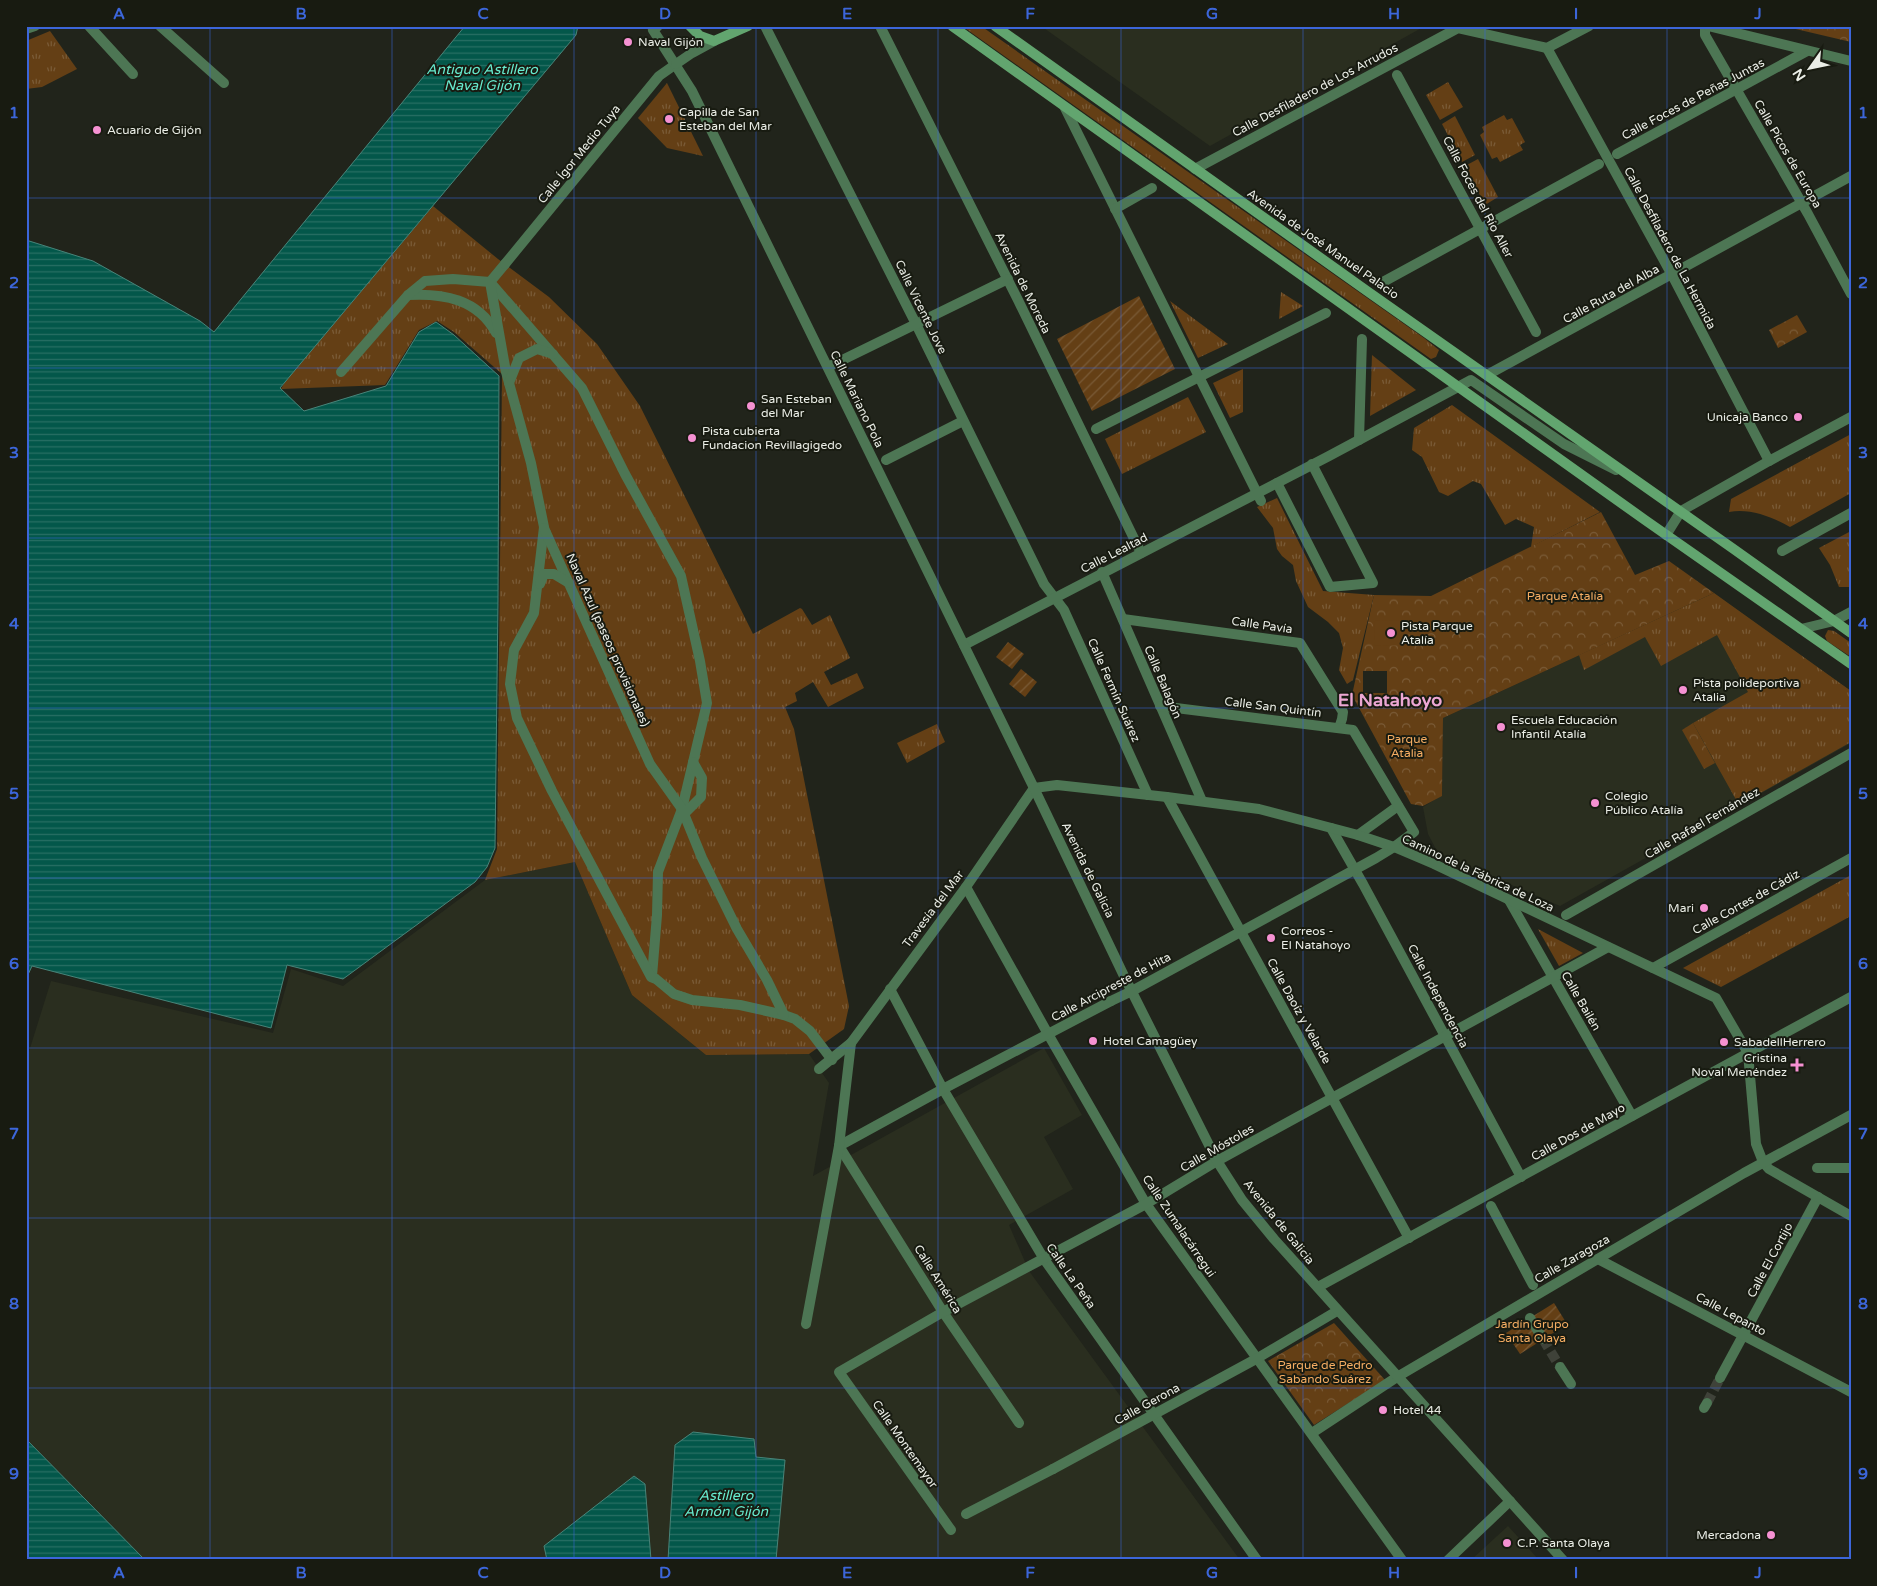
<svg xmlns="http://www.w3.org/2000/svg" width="1877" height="1586" font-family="'Varela Round',sans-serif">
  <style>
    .built { fill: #2a2e1f }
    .grass { fill: url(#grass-tufts) }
    .park { fill: url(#park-crowns); fill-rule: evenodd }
    .garden { fill: url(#garden-furrows) }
    .pitch { fill: #643f15 }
    .water { fill: url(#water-rules); stroke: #488479 }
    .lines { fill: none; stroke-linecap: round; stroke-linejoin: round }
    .pedestrian-tunnel { stroke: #3f4239; stroke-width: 10; stroke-dasharray: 10 5; stroke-linecap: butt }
    .pedestrian { stroke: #4d7654; stroke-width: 10 }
    .minor { stroke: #4d7654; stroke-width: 10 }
    .tertiary { stroke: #4d7654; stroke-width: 10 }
    .secondary { stroke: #62a56f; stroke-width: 10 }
    .grid { fill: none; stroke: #3c66da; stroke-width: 1; stroke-opacity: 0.55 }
    .poi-dot { fill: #f591d2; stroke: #181b11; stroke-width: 2 }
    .labels { text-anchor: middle; stroke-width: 4; stroke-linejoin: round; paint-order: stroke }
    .poi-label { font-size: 12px; fill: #eaede6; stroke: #181b11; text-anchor: start }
    .street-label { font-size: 12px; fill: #eaede6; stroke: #181b11 }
    .park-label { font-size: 12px; fill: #f5ad63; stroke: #181b11 }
    .water-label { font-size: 14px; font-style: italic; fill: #67ebcf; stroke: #181b11 }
    .district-label { font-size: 18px; font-weight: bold; fill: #eda7d3; stroke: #181b11 }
    .neatline { fill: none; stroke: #3c66da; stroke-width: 2 }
    .grid-label { font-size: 16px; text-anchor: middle; font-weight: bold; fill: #3c66da }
  </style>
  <defs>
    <pattern id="grass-tufts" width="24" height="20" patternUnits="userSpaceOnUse" patternTransform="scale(1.25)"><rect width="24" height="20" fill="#643f15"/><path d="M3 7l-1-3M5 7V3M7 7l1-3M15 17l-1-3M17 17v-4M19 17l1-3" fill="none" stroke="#7a5b37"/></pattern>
    <pattern id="park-crowns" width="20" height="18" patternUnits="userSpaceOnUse" patternTransform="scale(1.25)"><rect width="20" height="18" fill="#643f15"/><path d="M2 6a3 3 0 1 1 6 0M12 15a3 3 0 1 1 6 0" fill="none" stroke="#7a5b37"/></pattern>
    <pattern id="garden-furrows" width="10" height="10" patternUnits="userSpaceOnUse" patternTransform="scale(1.25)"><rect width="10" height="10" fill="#643f15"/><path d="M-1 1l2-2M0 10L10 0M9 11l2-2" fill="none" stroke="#7a5b37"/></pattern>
    <pattern id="water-rules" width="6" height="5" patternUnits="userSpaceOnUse" patternTransform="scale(1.25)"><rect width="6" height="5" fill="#03574a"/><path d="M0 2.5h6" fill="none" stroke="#286f64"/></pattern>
  </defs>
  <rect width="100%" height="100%" fill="#21241b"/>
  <g class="built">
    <polygon points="1041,26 1425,26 1210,146"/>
    <polygon points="1714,593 1851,691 1851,743 1560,906 1438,853 1428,834 1423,807 1442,795 1443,718"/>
    <polygon points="575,862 632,995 706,1055 809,1054 829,1083 813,1176 1044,1048 1082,1115 1044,1137 1073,1189 1009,1225 1029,1271 1240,1560 145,1560 26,1439 26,1061 51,981 273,1033 291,969 343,986 485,880"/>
    <polygon points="1508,1526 1539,1560 1471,1560"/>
  </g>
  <g class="grass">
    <polygon points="962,26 981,26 1424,338 1439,350 1436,357 1431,359"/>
    <polygon points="50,31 77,69 42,87 26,89 26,41"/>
    <polygon points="1448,82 1463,107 1440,120 1426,95"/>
    <polygon points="667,83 703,156 667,148 638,118"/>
    <polygon points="1504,115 1507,120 1512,118 1525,142 1520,145 1523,150 1500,162 1497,157 1492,159 1480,135 1484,132 1482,127"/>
    <polygon points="1455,116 1475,155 1462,162 1442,124"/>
    <polygon points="1478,159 1498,197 1485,205 1465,166"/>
    <polygon points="433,206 498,259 549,297 597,344 640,406 753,634 800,608 802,609 812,625 830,615 850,658 824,672 831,685 857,673 864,688 828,707 813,682 795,693 797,701 785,707 794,729 849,1006 844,1029 809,1054 706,1055 632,995 575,862 485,880 497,849 502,374 454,332 437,321 419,330 385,385 281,389 286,380"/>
    <polygon points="1281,292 1303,306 1279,319"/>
    <polygon points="1170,301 1228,344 1198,358"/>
    <polygon points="1372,355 1416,390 1370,416"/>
    <polygon points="1243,369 1243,412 1230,418 1213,383"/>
    <polygon points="1188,397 1206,432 1122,474 1105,439"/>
    <polygon points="1452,405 1600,512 1531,547 1534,527 1516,519 1505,525 1481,484 1473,481 1448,496 1439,492 1422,457 1412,450 1414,428"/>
    <path d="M 1851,434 L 1851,493 L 1790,527 C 1772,517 1750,508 1729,512 L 1731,499 Z"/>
    <polygon points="1277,498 1323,591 1374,595 1353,680 1347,684 1339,670 1343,648 1339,633 1328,622 1308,607 1296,581 1293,565 1282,556 1277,549 1273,528 1257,507"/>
    <polygon points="1851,531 1851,587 1839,587 1830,565 1819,548"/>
    <polygon points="1714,593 1851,691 1851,742 1739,805 1693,723 1748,692 1717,635 1661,666 1645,637 1584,670 1579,655"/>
    <polygon points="1828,630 1834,631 1851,643 1851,657 1827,641 1825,636"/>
    <polygon points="937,724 945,742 907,763 897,743"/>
    <polygon points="1851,875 1851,916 1721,987 1683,968"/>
    <polygon points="1538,929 1583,953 1559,966"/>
  </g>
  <g class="park">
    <polygon points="1783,26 1851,26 1851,42"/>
    <polygon points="1797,315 1807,332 1778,348 1769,330"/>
    <path d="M 1601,512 L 1635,575 L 1669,561 L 1714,593 L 1443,718 L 1442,796 L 1423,806 L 1411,804 L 1352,695 L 1374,595 L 1431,596 ZM 1363,671 L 1387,671 L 1387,693 L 1363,693 Z"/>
    <polygon points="1693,723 1715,763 1704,769 1682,730"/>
    <polygon points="1334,1323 1385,1380 1314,1425 1268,1361"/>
  </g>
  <g class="garden">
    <polygon points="1139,296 1175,369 1092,411 1057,339"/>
    <polygon points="1008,642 1024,654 1012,669 996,657"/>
    <polygon points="1021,669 1037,682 1025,697 1009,684"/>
    <polygon points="1554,1303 1567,1324 1520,1354 1506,1333"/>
  </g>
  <polygon class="pitch" points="1408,620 1409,645 1375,646 1374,621"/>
  <g class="water">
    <polygon points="465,26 578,26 576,35 280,388 304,411 386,386 419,332 436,322 454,335 499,376 498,602 495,848 487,867 475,882 343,979 287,965 271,1028 32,966 26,979 26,240 93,261 200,321 214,332"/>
    <polygon points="693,1432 754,1439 756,1457 785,1460 776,1560 668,1560 675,1445"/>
    <polygon points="26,1439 145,1560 26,1560"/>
    <polygon points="634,1476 645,1484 651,1560 547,1560 544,1546"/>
  </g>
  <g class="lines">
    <g class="pedestrian-tunnel">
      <polyline points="1543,1339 1560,1367"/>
      <polyline points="1707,1403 1720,1378"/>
    </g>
    <g class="pedestrian">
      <polyline points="89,26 133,74"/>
      <polyline points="1705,26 1705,35 1808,214 1851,294"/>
      <polyline points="26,29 35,26"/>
      <polyline points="1397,75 1536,332"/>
      <polyline points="1065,108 1261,501"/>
      <polyline points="1617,154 1807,51"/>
      <polyline points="1115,209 1152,188"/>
      <polyline points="505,264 490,282 582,388 625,474 681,576 700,661 707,703 682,809 658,872 657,915 652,976"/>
      <polyline points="1383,282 1599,164"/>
      <path d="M 408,295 C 443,293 478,299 496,333"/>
      <polyline points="341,372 408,295 425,281 453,279 490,282 506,372 531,463 544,527 534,613 514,650 510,684 517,718 552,791 651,977 656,979 674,994 692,1000 740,1005 784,1015 795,1019 810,1031 832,1060"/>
      <polyline points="509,383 519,358 537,349 553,354"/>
      <polyline points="1096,429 1326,313"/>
      <polyline points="1359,440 1362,339"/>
      <polyline points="886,460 963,421"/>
      <polyline points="1277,483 1330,587 1373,583 1312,464"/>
      <polyline points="544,528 650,764 682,809 702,858 737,929 767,980 784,1015"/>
      <polyline points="1782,551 1851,513"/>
      <polyline points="540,584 544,574 554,574 569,583"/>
      <polyline points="680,818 701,797 702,778 693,762"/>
      <polyline points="1566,915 1851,753"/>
      <polyline points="1111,1001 1132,991"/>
      <polyline points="1817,1168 1851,1168"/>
      <polyline points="1491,1206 1533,1285"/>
      <polyline points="1530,1318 1543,1339"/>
      <polyline points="1560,1367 1571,1384"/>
      <polyline points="1720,1378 1818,1197"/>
      <polyline points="1704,1408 1707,1403"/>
      <polyline points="1312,1433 1397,1377"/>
      <polyline points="966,1514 1053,1469"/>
    </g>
    <g class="minor">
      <polyline points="160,26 224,83"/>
      <polyline points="765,26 916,324 1044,584 1064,610 1148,795"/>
      <polyline points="880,26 1018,300 1141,553"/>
      <polyline points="1708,26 1851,61"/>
      <polyline points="1547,48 1672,275 1769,461"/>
      <polyline points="1195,169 1458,28 1547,48 1589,26"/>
      <polyline points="505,264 659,76 676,64"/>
      <polyline points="828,367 1008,279"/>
      <polyline points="1487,375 1851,176"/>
      <polyline points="1666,535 1681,511 1769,461 1851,417"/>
      <polyline points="1102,572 1202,801"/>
      <polyline points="1123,619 1300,643 1343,712 1342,719 1339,728"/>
      <polyline points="1801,629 1834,621 1851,612"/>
      <polyline points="964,645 1329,456 1471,380 1564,444 1616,470"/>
      <polyline points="1167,797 1409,1238"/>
      <polyline points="1331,828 1363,884 1521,1177"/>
      <polyline points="1358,835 1398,806"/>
      <polyline points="966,887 1048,1034 1146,1204 1402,1560"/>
      <polyline points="1509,900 1632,1116"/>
      <polyline points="1653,968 1851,858"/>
      <polyline points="890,989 943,1089 1044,1259 1257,1560"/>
      <polyline points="1132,991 1376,858 1394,847 1414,832 1353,730 1160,706"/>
      <polyline points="819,1069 851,1043 966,887 1034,788 1057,785 1167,797 1259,809 1358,835 1394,847 1434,864 1716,998 1748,1053 1756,1144 1763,1162 1769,1169 1851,1216"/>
      <polyline points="839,1146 943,1312 1019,1423"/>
      <polyline points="839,1146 943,1089 1111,1001"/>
      <polyline points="1598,1259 1851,1392"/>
      <polyline points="1318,1287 1851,997"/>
      <polyline points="806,1324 839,1146 851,1043"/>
      <polyline points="1397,1377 1744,1173 1851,1115"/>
      <polyline points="1053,1469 1256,1359 1337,1311"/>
      <polyline points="951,1530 839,1372 943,1312 1146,1204 1217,1161 1608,947"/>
      <polyline points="1448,1560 1510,1501"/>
    </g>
    <g class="tertiary">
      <polyline points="658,26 653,30 692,91 1034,788 1124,976 1217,1161 1242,1200 1274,1239 1563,1560"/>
      <polyline points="676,64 692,53 714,41"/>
    </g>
    <g class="secondary">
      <polyline points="690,26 700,36 714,41 748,26"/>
      <polyline points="952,26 1645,520 1851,664"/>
      <polyline points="995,26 1367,291 1735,550 1851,633"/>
    </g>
  </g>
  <path class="grid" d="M 210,26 L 210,1560M 392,26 L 392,1560M 574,26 L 574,1560M 756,26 L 756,1560M 938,26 L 938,1560M 1121,26 L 1121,1560M 1303,26 L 1303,1560M 1485,26 L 1485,1560M 1667,26 L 1667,1560M 26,198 L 1851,198M 26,368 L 1851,368M 26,538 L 1851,538M 26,708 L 1851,708M 26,878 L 1851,878M 26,1048 L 1851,1048M 26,1218 L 1851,1218M 26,1388 L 1851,1388"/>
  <g class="poi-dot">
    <circle cx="628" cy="42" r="5"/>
    <circle cx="669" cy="119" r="5"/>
    <circle cx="97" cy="130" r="5"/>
    <circle cx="751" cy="406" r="5"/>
    <circle cx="1798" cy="417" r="5"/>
    <circle cx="692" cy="438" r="5"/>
    <circle cx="1391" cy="633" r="5"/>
    <circle cx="1683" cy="690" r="5"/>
    <circle cx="1501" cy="727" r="5"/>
    <circle cx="1595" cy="803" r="5"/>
    <circle cx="1704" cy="908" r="5"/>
    <circle cx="1271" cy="938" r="5"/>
    <circle cx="1093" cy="1041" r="5"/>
    <circle cx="1724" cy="1042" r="5"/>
    <path d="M1794.5 1057.5h5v5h5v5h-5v5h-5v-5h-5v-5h5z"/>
    <circle cx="1383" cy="1410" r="5"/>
    <circle cx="1771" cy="1535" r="5"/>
    <circle cx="1507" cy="1543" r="5"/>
  </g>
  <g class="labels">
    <g class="poi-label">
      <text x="638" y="46">Naval Gijón</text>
      <text x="679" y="116">Capilla de San<tspan x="679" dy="14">Esteban del Mar</tspan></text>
      <text x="107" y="134">Acuario de Gijón</text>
      <text x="761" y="403">San Esteban<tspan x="761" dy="14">del Mar</tspan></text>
      <text x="1788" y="421" text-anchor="end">Unicaja Banco</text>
      <text x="702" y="435">Pista cubierta<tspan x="702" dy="14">Fundacion Revillagigedo</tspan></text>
      <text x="1401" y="630">Pista Parque<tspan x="1401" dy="14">Atalía</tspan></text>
      <text x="1693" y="687">Pista polideportiva<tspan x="1693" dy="14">Atalia</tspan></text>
      <text x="1511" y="724">Escuela Educación<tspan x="1511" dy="14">Infantil Atalía</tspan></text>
      <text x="1605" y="800">Colegio<tspan x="1605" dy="14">Público Atalía</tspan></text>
      <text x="1694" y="912" text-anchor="end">Mari</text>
      <text x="1281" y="935">Correos -<tspan x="1281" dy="14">El Natahoyo</tspan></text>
      <text x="1103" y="1045">Hotel Camagüey</text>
      <text x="1734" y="1046">SabadellHerrero</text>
      <text x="1787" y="1062" text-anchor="end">Cristina<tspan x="1787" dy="14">Noval Menéndez</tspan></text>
      <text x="1393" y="1414">Hotel 44</text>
      <text x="1761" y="1539" text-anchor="end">Mercadona</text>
      <text x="1517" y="1547">C.P. Santa Olaya</text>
    </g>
    <g class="street-label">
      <text transform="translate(1315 90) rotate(-28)" y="4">Calle Desfiladero de Los Arrudos</text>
      <text transform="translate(1693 99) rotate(-28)" y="4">Calle Foces de Peñas Juntas</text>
      <text transform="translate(579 154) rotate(-51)" y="4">Calle Ígor Medio Tuya</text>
      <text transform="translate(1788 154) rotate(60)" y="4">Calle Picos de Europa</text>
      <text transform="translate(1478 197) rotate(62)" y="4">Calle Foces del Río Aller</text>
      <text transform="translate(1323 244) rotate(35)" y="4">Avenida de José Manuel Palacio</text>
      <text transform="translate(1670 248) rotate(62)" y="4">Calle Desfiladero de La Hermida</text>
      <text transform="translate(1023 283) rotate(64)" y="4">Avenida de Moreda</text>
      <text transform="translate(1611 294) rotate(-29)" y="4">Calle Ruta del Alba</text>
      <text transform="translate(921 307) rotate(64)" y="4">Calle Vicente Jove</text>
      <text transform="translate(857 399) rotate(64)" y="4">Calle Mariano Pola</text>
      <text transform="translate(1114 553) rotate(-27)" y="4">Calle Lealtad</text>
      <text transform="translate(1262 625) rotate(8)" y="4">Calle Pavía</text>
      <text transform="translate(608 640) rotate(66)" y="4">Naval Azul (paseos provisionales)</text>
      <text transform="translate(1163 682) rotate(67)" y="4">Calle Balagón</text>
      <text transform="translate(1114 690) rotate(66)" y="4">Calle Fermín Suárez</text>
      <text transform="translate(1273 707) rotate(7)" y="4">Calle San Quintín</text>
      <text transform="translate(1702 823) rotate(-30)" y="4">Calle Rafael Fernández</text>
      <text transform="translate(1088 870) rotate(64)" y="4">Avenida de Galicia</text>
      <text transform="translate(1478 873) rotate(25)" y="4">Camino de la Fábrica de Loza</text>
      <text transform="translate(1746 902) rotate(-29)" y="4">Calle Cortes de Cádiz</text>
      <text transform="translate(933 909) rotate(-53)" y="4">Travesía del Mar</text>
      <text transform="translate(1111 987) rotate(-28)" y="4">Calle Arcipreste de Hita</text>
      <text transform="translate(1438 996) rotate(62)" y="4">Calle Independencia</text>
      <text transform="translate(1581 1001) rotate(60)" y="4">Calle Bailén</text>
      <text transform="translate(1299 1011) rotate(61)" y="4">Calle Daoíz y Velarde</text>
      <text transform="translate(1578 1132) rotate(-29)" y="4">Calle Dos de Mayo</text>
      <text transform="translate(1217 1148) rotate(-30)" y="4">Calle Móstoles</text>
      <text transform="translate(1279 1222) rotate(51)" y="4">Avenida de Galicia</text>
      <text transform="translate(1179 1226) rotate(56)" y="4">Calle Zumalacárregui</text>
      <text transform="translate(1572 1259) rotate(-30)" y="4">Calle Zaragoza</text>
      <text transform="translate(1770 1260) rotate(-62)" y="4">Calle El Cortijo</text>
      <text transform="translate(1071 1276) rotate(55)" y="4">Calle La Peña</text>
      <text transform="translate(938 1279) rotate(58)" y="4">Calle América</text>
      <text transform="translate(1731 1314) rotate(28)" y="4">Calle Lepanto</text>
      <text transform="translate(1147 1404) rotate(-29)" y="4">Calle Gerona</text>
      <text transform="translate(905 1444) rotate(55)" y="4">Calle Montemayor</text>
    </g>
    <g class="park-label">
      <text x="1565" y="600">Parque Atalía</text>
      <text x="1407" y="743">Parque<tspan x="1407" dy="14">Atalia</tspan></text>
      <text x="1532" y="1328">Jardín Grupo<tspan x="1532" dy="14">Santa Olaya</tspan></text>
      <text x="1325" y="1369">Parque de Pedro<tspan x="1325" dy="14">Sabando Suárez</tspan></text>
    </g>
    <g class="water-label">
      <text x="482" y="74">Antiguo Astillero<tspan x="482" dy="16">Naval Gijón</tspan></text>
      <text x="726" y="1500">Astillero<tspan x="726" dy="16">Armón Gijón</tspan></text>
    </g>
    <g class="district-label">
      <text x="1390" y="706">El Natahoyo</text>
    </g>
  </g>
  <rect width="1877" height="1586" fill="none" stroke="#181b11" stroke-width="55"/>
  <g transform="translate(1810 68) rotate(237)" stroke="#181b11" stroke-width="4" paint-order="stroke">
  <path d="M0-4L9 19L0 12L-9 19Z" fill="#eaede6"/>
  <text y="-8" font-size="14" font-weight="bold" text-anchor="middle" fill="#eaede6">N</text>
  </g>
  <rect x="28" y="28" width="1822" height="1530" class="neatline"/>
  <g class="grid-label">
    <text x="119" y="19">A</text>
    <text x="301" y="19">B</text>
    <text x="483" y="19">C</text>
    <text x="665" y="19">D</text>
    <text x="847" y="19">E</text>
    <text x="1030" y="19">F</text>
    <text x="1212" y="19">G</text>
    <text x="1394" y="19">H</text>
    <text x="1576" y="19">I</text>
    <text x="1758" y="19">J</text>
    <text x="14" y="118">1</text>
    <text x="1863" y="118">1</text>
    <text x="14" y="288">2</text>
    <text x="1863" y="288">2</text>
    <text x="14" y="458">3</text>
    <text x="1863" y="458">3</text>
    <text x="14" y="629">4</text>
    <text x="1863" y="629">4</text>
    <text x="14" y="799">5</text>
    <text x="1863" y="799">5</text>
    <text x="14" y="969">6</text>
    <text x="1863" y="969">6</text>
    <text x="14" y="1139">7</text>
    <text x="1863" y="1139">7</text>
    <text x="14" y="1309">8</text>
    <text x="1863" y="1309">8</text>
    <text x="14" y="1479">9</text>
    <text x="1863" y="1479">9</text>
    <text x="119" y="1578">A</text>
    <text x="301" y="1578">B</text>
    <text x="483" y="1578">C</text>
    <text x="665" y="1578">D</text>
    <text x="847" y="1578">E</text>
    <text x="1030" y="1578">F</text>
    <text x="1212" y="1578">G</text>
    <text x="1394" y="1578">H</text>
    <text x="1576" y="1578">I</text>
    <text x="1758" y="1578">J</text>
  </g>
</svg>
